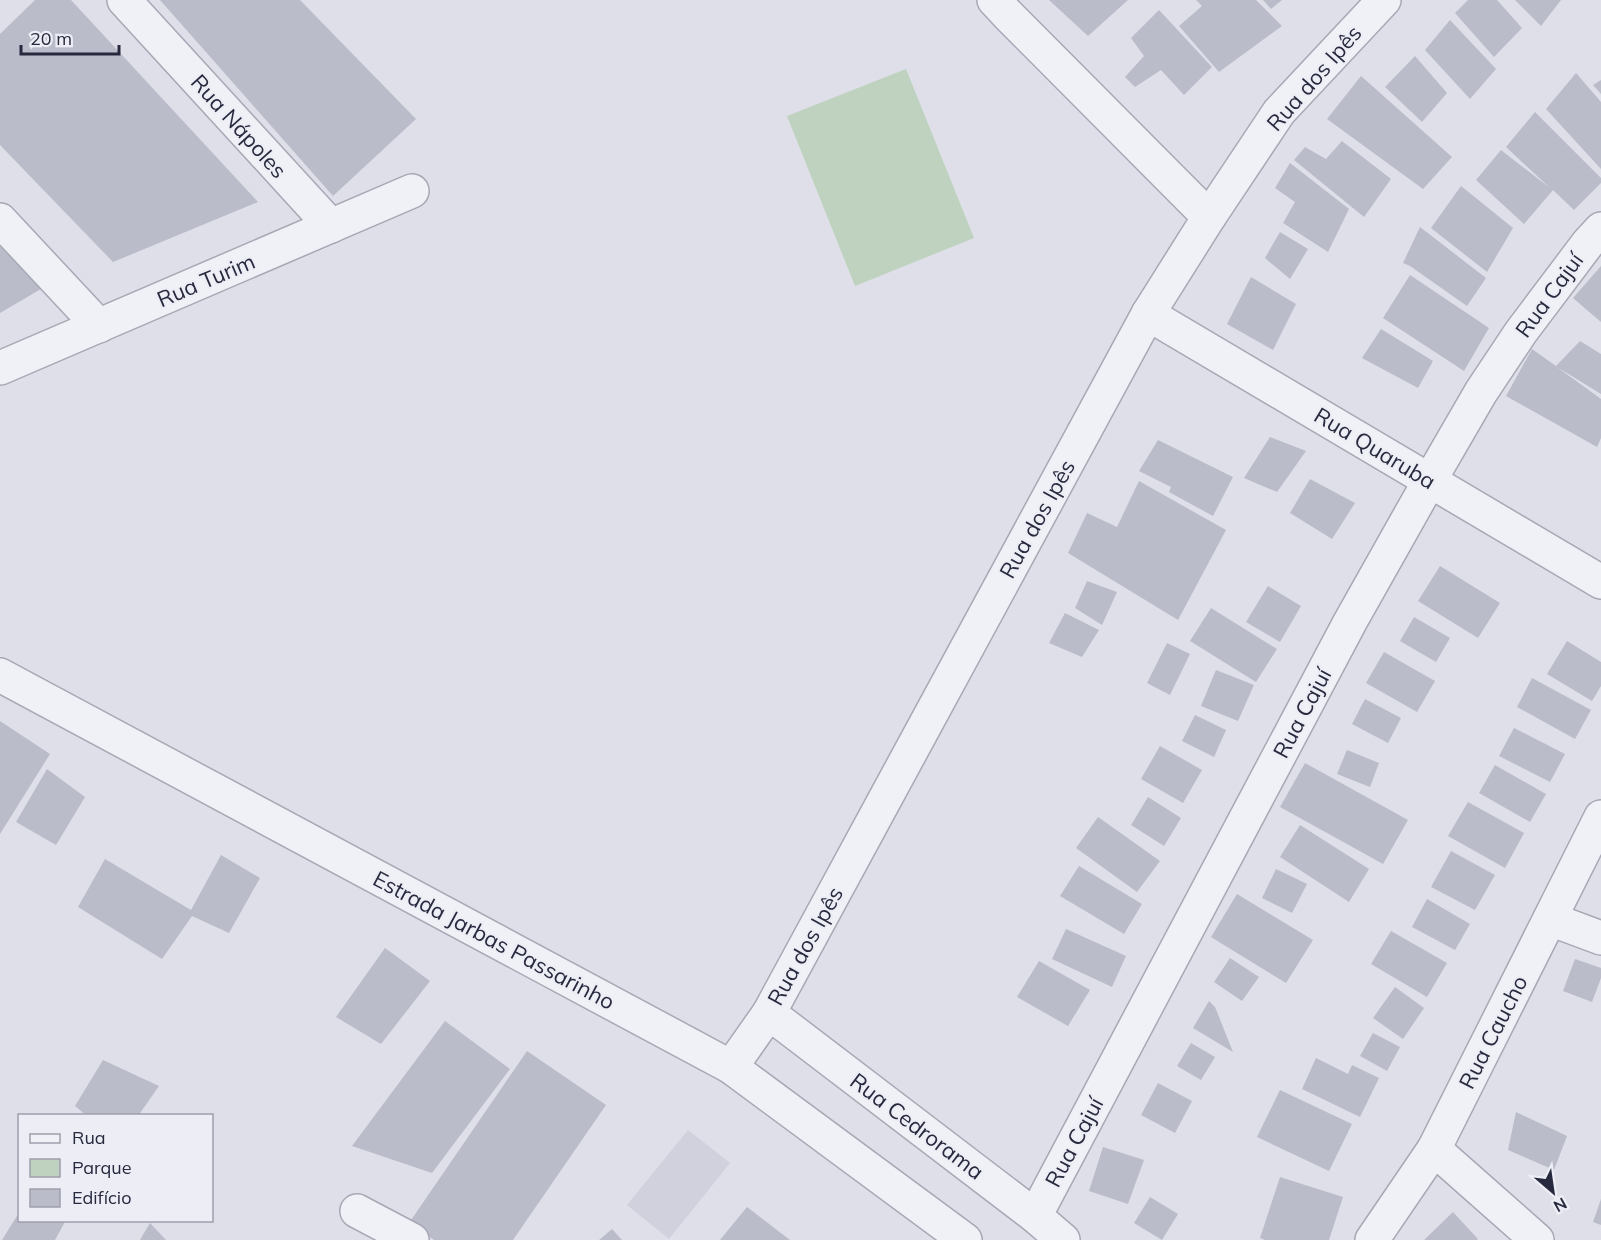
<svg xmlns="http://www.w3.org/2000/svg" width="1601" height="1240" font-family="Mulish,sans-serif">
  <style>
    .built { fill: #d0d1dd }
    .green { fill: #bfd2bf }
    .building { fill: #bbbcca }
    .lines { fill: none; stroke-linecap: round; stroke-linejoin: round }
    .minor-casing { stroke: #a7a8b5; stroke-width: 36 }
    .minor { stroke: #f0f1f6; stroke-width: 33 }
    .labels { text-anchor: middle; stroke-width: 4.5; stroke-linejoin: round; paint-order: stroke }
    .street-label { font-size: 22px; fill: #27293e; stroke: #edeef5 }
  </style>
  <rect width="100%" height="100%" fill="#dedfe8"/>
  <polygon class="built" points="688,1130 730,1163 669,1239 627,1205"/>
  <polygon class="green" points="906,69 974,238 855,286 787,116"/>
  <g class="building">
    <polygon points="35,0 71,0 258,202 113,262 0,145 0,34"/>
    <polygon points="160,0 300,0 416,119 333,196"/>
    <polygon points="1049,0 1128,0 1088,36"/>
    <polygon points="1196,0 1256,0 1282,26 1219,72 1179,26 1202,6"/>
    <polygon points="1263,0 1282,0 1271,9"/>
    <polygon points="1468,0 1497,0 1522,28 1494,57 1455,13"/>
    <polygon points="1515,0 1561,0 1541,26"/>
    <polygon points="1159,10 1212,67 1184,95 1161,70 1135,87 1125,77 1144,56 1131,38"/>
    <polygon points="1450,20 1496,69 1470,99 1425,50"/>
    <polygon points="1415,56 1447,93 1422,122 1385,87"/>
    <polygon points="1576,73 1601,102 1601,169 1546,109"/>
    <polygon points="1361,76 1452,157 1423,189 1327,119"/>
    <polygon points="1601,80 1601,94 1593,85"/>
    <polygon points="1535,112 1601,178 1601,183 1574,210 1553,190 1524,224 1476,180 1501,150 1550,188 1506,147"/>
    <polygon points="1342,141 1391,179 1364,217 1294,160 1305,147 1326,159"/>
    <polygon points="1290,163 1349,209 1328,252 1283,223 1295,202 1275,188"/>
    <polygon points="1461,186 1513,228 1487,272 1431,228"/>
    <polygon points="1420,227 1486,278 1467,306 1410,266 1403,263"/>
    <polygon points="1280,232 1308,249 1290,279 1265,258"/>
    <polygon points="0,246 41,289 0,313"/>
    <polygon points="1601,266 1601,322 1573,298"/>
    <polygon points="1410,275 1489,328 1464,371 1383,318"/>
    <polygon points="1251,277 1296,304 1273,350 1227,324"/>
    <polygon points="1381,329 1433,361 1418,388 1362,358"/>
    <polygon points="1580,341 1601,354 1601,394 1557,367 1601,399 1601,438 1597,447 1506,396 1532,349 1556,366"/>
    <polygon points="1270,437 1306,451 1277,492 1244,478"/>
    <polygon points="1158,440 1233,477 1213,516 1169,492 1171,487 1139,471"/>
    <polygon points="1310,479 1355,503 1332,539 1290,513"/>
    <polygon points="1139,481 1226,530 1178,620 1068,553 1087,513 1117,527"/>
    <polygon points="1440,566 1500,603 1478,638 1418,601"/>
    <polygon points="1087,581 1117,592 1102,625 1075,608"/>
    <polygon points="1268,586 1301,606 1280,642 1246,622"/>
    <polygon points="1211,608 1277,649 1256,682 1190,641"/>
    <polygon points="1065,613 1099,630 1082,657 1049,643"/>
    <polygon points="1414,617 1450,638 1436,662 1400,641"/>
    <polygon points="1567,641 1601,662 1601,686 1592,701 1547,674"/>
    <polygon points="1167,643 1190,654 1170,695 1147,683"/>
    <polygon points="1384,652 1435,681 1417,712 1366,683"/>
    <polygon points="1216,670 1254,685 1238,721 1201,706"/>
    <polygon points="1532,678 1591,710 1575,739 1517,707"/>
    <polygon points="1365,699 1401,718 1388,743 1352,724"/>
    <polygon points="1195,715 1226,730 1214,757 1182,741"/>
    <polygon points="0,721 50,754 0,834"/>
    <polygon points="1514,728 1565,754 1550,782 1499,756"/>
    <polygon points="1160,746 1202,770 1183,803 1141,779"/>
    <polygon points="1347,750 1379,763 1370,787 1337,774"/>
    <polygon points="1305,763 1408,820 1383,864 1280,807"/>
    <polygon points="1495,765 1546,794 1530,822 1479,793"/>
    <polygon points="47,769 85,797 56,845 16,822"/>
    <polygon points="1148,797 1181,818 1164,846 1131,825"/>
    <polygon points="1468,802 1524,833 1505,868 1448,836"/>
    <polygon points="1098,817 1160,861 1137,892 1076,848"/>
    <polygon points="1300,825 1369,869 1349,902 1280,857"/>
    <polygon points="1451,851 1495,875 1475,910 1431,887"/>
    <polygon points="221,855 260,878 229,933 192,916 162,959 78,907 105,859 191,910"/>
    <polygon points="1079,866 1142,904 1124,934 1060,896"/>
    <polygon points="1276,869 1307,884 1292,913 1262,898"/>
    <polygon points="1237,894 1313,940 1286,983 1211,937"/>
    <polygon points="1427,899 1470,924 1455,950 1412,927"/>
    <polygon points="1066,929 1126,956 1112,987 1052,959"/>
    <polygon points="1391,931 1447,963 1427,997 1371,964"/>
    <polygon points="385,948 430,981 381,1044 336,1017"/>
    <polygon points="1230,958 1259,977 1242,1001 1214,982"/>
    <polygon points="1575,959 1601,968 1601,978 1592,1002 1563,991"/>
    <polygon points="1039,961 1090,990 1068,1026 1017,997"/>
    <polygon points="1395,987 1424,1008 1403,1039 1373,1018"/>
    <polygon points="1209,1001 1215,1007 1233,1052 1193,1028"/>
    <polygon points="445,1021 510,1069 432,1173 352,1146"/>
    <polygon points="1373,1033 1400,1047 1387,1071 1360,1056"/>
    <polygon points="1191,1043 1215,1057 1201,1080 1177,1066"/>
    <polygon points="527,1051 606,1105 513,1240 434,1240 409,1223"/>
    <polygon points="1316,1058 1348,1074 1352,1065 1379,1078 1360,1117 1302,1089"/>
    <polygon points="103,1060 159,1086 138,1116 87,1116 75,1106"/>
    <polygon points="1158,1083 1192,1101 1175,1133 1141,1115"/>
    <polygon points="1280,1090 1352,1124 1329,1171 1257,1137"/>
    <polygon points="1516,1112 1567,1136 1554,1170 1508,1150"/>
    <polygon points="1103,1147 1144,1160 1128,1204 1089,1191"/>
    <polygon points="1280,1177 1343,1197 1329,1240 1265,1240 1260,1238"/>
    <polygon points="1150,1197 1178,1214 1162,1240 1134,1223"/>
    <polygon points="1601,1199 1601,1225 1593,1222"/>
    <polygon points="747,1207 790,1240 720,1240"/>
    <polygon points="20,1211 20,1220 66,1220 55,1240 2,1240"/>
    <polygon points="1453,1212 1478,1239 1477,1240 1424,1240"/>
    <polygon points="150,1223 166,1240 140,1240"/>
    <polygon points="612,1229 622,1240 599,1240"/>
  </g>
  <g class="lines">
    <defs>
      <g id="minor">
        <polyline points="124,0 331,226"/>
        <polyline points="994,0 1008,15 1209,217"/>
        <polyline points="0,220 99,326"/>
        <polyline points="1148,314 1601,582"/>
        <polyline points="0,368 412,191"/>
        <polyline points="0,675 731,1067 965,1240"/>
        <polyline points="1550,919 1601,938"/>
        <polyline points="769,1013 1035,1216 1063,1240"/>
        <polyline points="731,1067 769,1013 1148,314 1209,217 1279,112 1384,0"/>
        <polyline points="1434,1149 1537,1240"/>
        <polyline points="357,1211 412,1240"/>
        <polyline points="1035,1216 1350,622 1430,480 1481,392 1521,332 1588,243 1601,229"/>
        <polyline points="1372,1240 1434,1149 1601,817"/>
      </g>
    </defs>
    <use href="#minor" class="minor-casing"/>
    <use href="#minor" class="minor"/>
  </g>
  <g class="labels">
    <g class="street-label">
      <text transform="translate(1314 78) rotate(-49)" y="8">Rua dos Ipês</text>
      <text transform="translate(239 126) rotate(48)" y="8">Rua Nápoles</text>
      <text transform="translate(206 280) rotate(-23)" y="8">Rua Turim</text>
      <text transform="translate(1549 295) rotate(-54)" y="8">Rua Cajuí</text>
      <text transform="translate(1375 448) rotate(31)" y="8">Rua Quaruba</text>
      <text transform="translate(1037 519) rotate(-61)" y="8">Rua dos Ipês</text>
      <text transform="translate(1302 713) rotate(-62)" y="8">Rua Cajuí</text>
      <text transform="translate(494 940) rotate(28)" y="8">Estrada Jarbas Passarinho</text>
      <text transform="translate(805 946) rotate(-61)" y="8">Rua dos Ipês</text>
      <text transform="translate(1493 1032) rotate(-63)" y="8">Rua Caucho</text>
      <text transform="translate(917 1126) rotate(37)" y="8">Rua Cedrorama</text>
      <text transform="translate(1074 1142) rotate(-62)" y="8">Rua Cajuí</text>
    </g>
  </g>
  <rect x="18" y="1114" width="195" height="108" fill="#edeef5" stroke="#9e9fac" stroke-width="1.5"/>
  <rect x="30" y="1134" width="30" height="9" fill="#f0f1f6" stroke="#9e9fac" stroke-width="1.5"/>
  <text x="72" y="1144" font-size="18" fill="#27293e">Rua</text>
  <rect x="30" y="1159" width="30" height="18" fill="#bfd2bf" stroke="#9e9fac" stroke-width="1.5"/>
  <text x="72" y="1174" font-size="18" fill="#27293e">Parque</text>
  <rect x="30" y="1189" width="30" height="18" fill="#bbbcca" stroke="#9e9fac" stroke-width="1.5"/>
  <text x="72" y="1204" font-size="18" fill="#27293e">Edifício</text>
  <g transform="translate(1553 1192) rotate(151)" stroke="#edeef5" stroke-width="4.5" paint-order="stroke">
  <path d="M0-4.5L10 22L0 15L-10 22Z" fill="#27293e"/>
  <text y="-9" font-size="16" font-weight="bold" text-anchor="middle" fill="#27293e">N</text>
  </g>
  <path d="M21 45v9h98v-9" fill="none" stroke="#27293e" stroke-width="3"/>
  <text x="30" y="45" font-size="18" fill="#27293e" stroke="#edeef5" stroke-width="4.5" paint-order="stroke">20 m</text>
</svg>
